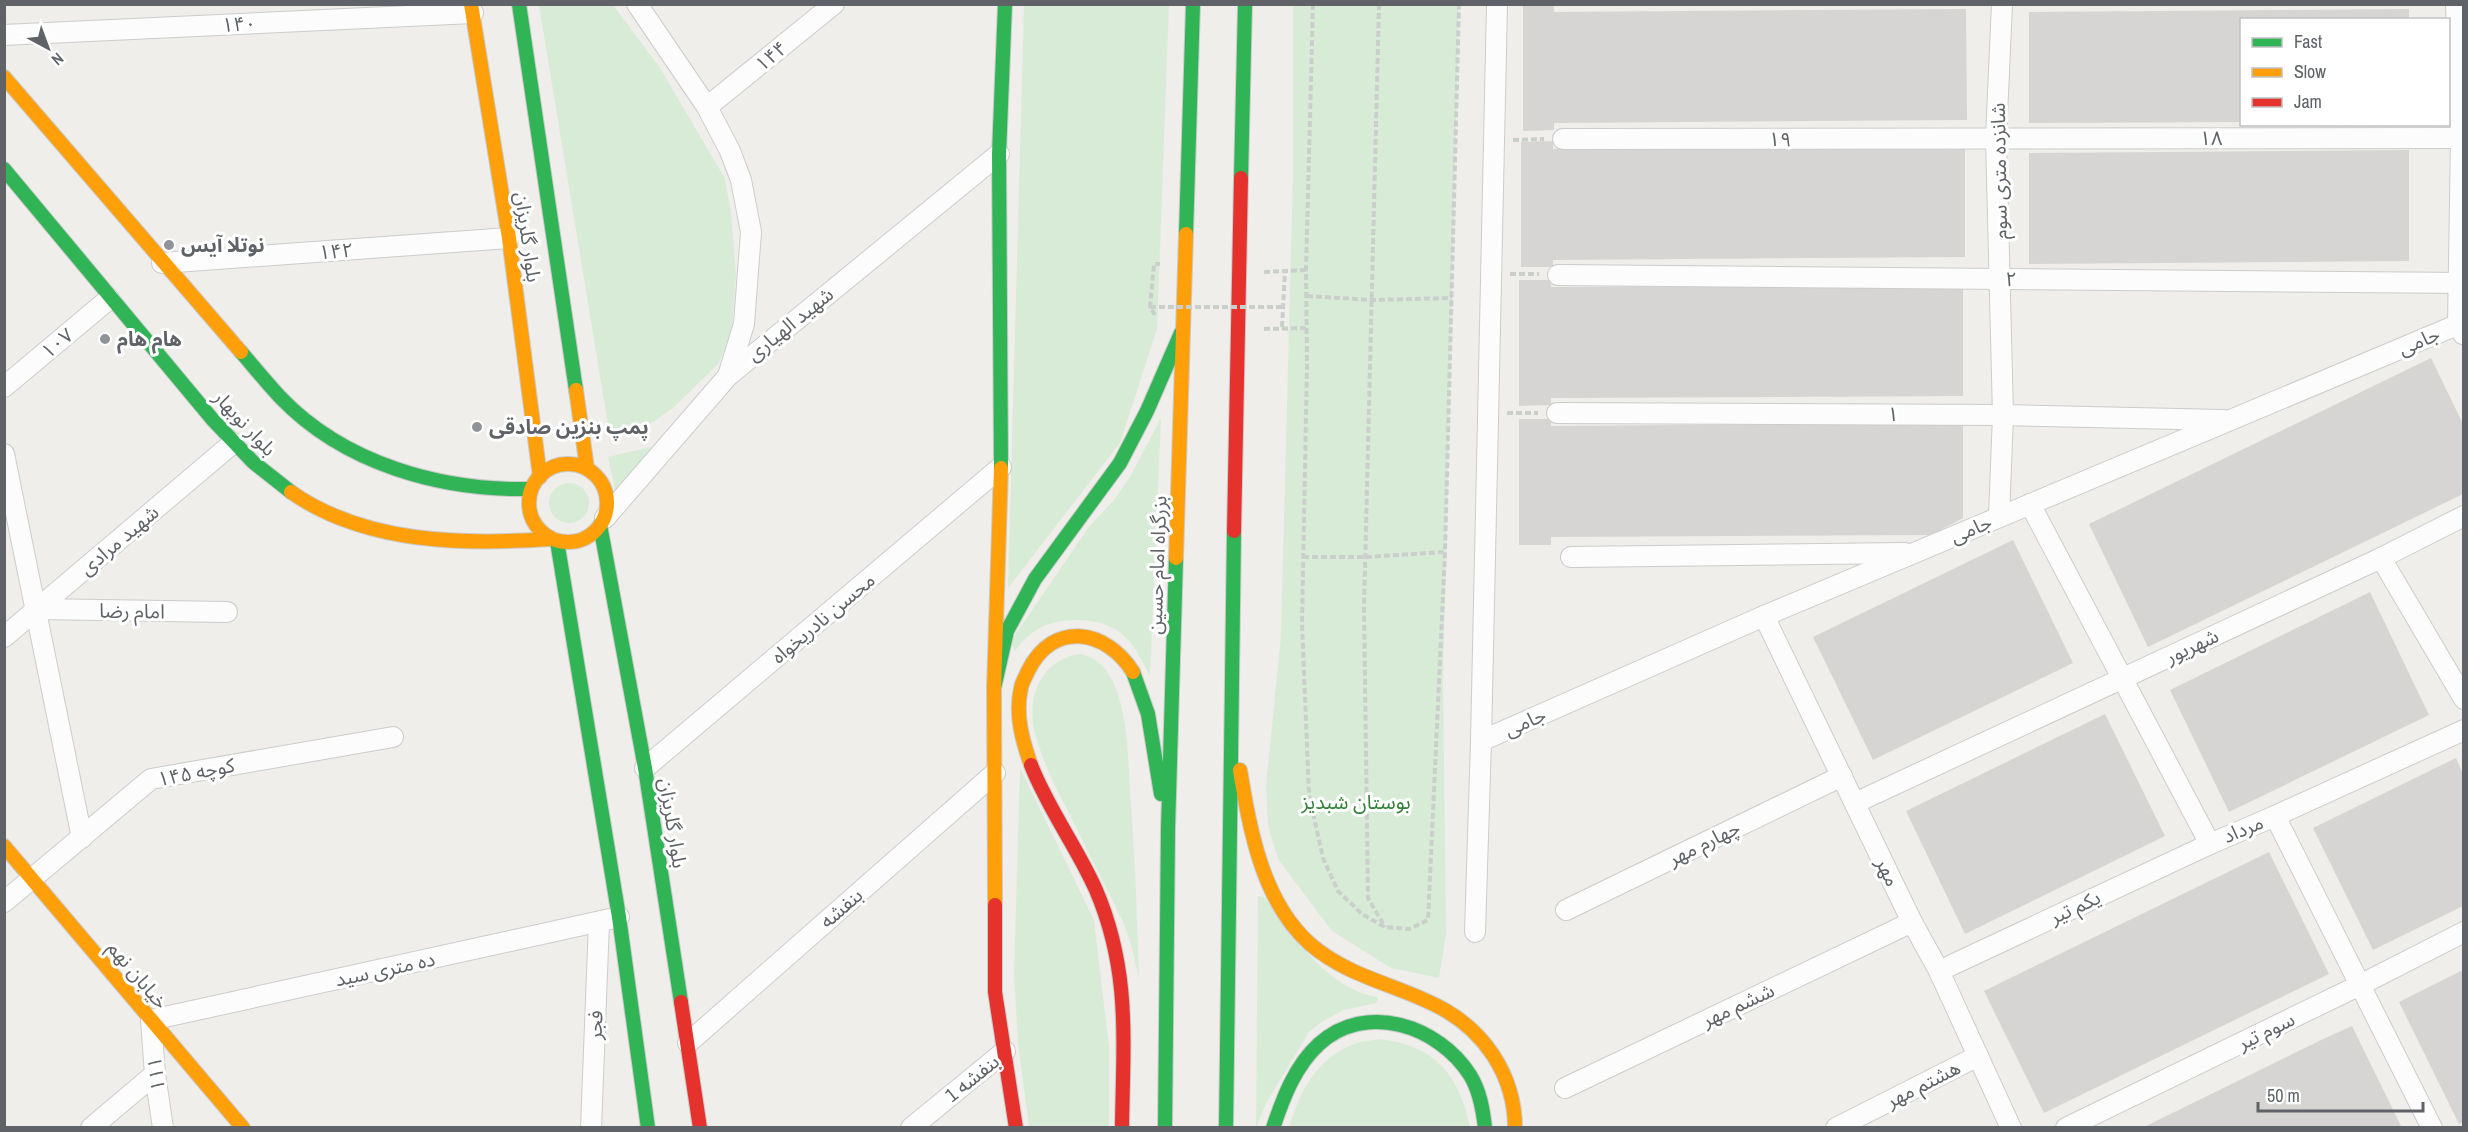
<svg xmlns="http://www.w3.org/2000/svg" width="2468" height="1132" font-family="'Archivo Narrow','Noto Sans Arabic',sans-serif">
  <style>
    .green { fill: #d8ebd6 }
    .building { fill: #d6d5d3 }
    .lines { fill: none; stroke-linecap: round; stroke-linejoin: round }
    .street-casing { stroke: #cbcccc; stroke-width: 22 }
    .fast-casing { stroke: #cacacb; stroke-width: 16 }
    .slow-casing { stroke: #cacacb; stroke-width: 16 }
    .jam-casing { stroke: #cacacb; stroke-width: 16 }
    .path { stroke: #cacfcc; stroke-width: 4; stroke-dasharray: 6 3; stroke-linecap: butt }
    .street { stroke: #fdfcfc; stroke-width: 20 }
    .fast { stroke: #30b455; stroke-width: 14 }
    .slow { stroke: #ff9f0a; stroke-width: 14 }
    .jam { stroke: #e5322d; stroke-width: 14 }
    .path-bridge { stroke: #cacfcc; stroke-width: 4; stroke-dasharray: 6 3; stroke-linecap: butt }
    .poi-dot { fill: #919496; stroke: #fff; stroke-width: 2 }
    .labels { text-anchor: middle; stroke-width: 6; stroke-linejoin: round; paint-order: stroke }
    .street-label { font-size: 20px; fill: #5f6368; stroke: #fff }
    .poi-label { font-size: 20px; font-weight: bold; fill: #5f6368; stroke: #fff; text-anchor: start }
    .park-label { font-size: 20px; fill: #348238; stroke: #fff }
  </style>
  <rect width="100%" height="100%" fill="#efeeea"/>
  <g class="green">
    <polygon points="539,5 613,5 660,68 724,177 731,211 736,275 732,329 719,363 674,407 653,422 632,432 610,437"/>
    <polygon points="1024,5 1169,5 1157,329 1120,443 1008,588"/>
    <polygon points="1293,5 1459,5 1443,680 1446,934 1439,978 1391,968 1332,931 1278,859 1268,826 1266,786 1281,636 1293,173"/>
    <path d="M 1161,418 L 1150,676 C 1143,663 1136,647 1125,637 C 1105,616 1062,616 1038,629 C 1028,635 1022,642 1015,651 L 1011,641 L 1088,528 L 1114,500 L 1130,477 Z"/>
    <polygon points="651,447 616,494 608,457"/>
    <circle cx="569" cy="503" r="20"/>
    <path d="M 1080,654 C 1093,657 1102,663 1109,675 C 1128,705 1128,757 1130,792 C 1135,854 1137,915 1139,977 C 1134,958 1130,937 1122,920 C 1105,884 1086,849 1069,813 C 1055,787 1041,758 1034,729 C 1027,694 1043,659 1080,654 Z"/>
    <polygon points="1020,768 1094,920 1109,1047 1109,1127 1029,1127 1018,1042 1014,975"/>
    <path d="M 1258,896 L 1264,897 C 1295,936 1324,987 1377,997 L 1378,999 L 1376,1003 L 1343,1010 L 1320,1023 L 1309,1032 L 1266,1103 L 1256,1128 Z"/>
    <path d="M 1379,1039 C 1435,1045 1459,1075 1470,1127 L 1289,1128 C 1299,1093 1316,1059 1352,1045 C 1360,1041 1370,1041 1379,1039 Z"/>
  </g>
  <g class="building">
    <polygon points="1523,5 1554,5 1554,12 1966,9 1967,120 1554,123 1554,130 1523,131"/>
    <polygon points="2409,9 2409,20 2241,20 2241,122 2029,123 2029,12"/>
    <polygon points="1553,141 1553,149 1965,146 1965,257 1553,260 1553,267 1521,267 1521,142"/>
    <polygon points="2409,150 2409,261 2029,264 2029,153"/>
    <polygon points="1519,280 1551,280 1551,287 1963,285 1963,396 1551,398 1551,405 1519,406"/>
    <polygon points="2431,358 2463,424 2463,494 2148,647 2089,524"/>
    <polygon points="1519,419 1551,419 1551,426 1963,423 1963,518 1931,535 1551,537 1551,545 1519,545"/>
    <polygon points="2013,540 2073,663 1873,760 1813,637"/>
    <polygon points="2370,592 2429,715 2229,812 2170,690"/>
    <polygon points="2105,714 2165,836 1965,934 1906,811"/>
    <polygon points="2456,758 2463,774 2463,906 2373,950 2313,828"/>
    <polygon points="2269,852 2329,974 2044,1113 1984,991"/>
    <polygon points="2463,970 2463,1122 2459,1124 2399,1002"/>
    <polygon points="2352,1026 2402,1128 2142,1128 2323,1039"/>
  </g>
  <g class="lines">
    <defs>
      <g id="street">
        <polyline points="637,4 707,107 730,151 741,180 751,232 744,324 728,376"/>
        <polyline points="2456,4 2461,138 2458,324 2463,334"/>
        <polyline points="4,35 473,13"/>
        <polyline points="707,107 834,4"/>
        <polyline points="1563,139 2464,138"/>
        <polyline points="162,263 509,238"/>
        <polyline points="1558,275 2464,283"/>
        <polyline points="4,387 109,299"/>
        <polyline points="1557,413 2003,415 2223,420"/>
        <polyline points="4,454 82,838"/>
        <polyline points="2030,504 2210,844 2275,816 2432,1128"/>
        <polyline points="1999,517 2003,415 1996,138 2002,4"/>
        <polyline points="605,518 728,376 999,154"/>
        <polyline points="1571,557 1905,553"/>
        <polyline points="2381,558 2464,516"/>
        <polyline points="37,609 227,612"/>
        <polyline points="1764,616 1912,922 1939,971 2011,1128"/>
        <polyline points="4,637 233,443"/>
        <polyline points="1481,741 1764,616 2464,322"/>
        <polyline points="645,768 1001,467"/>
        <polyline points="1855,803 2381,558 2464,699"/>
        <polyline points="2275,816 2464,730"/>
        <polyline points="4,902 151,779 393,737"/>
        <polyline points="1566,910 1842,776"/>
        <polyline points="1475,932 1481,741 1497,4"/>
        <polyline points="1939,971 2210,844"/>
        <polyline points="688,1043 995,773"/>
        <polyline points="1565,1088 1912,922"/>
        <polyline points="91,1128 155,1074"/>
        <polyline points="163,1128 155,1074 151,1020 619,917"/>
        <polyline points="591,1128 599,922"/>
        <polyline points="911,1128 1005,1051"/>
        <polyline points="1836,1128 1978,1056"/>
        <polyline points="2066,1128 2360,985 2464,932"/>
      </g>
      <g id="fast">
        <polyline points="519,4 576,390"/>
        <polyline points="4,169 213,420 253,462 291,492"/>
        <polyline points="1241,178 1245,4"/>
        <polyline points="1186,234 1193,4"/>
        <path d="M 241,352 C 254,367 266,382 280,397 C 344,464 441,491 531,489"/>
        <polyline points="1001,468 999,154 1005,4"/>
        <polyline points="600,525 645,768 681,1002"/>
        <polyline points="557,541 619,917 648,1128"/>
        <polyline points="1133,672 1148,714 1161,794"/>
        <polyline points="994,688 1007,631 1035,579 1120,463 1147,411 1181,333"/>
        <polyline points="1165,1128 1168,829 1176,558"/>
        <polyline points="1226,1128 1234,531"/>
        <path d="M 1273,1128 C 1283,1098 1295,1066 1319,1044 C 1366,1001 1439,1026 1470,1075 C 1480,1091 1483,1110 1485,1128"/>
      </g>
      <g id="slow">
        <polyline points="471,4 509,238 540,477"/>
        <polyline points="4,77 241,352"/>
        <polyline points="576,390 587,468"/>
        <circle cx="568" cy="503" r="39"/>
        <path d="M 291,492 C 365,544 465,545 551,539"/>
        <polyline points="1176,558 1186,234"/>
        <path d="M 1031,765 C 1022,740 1015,714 1021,688 C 1022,682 1026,676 1028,671 C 1053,620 1106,629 1133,672"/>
        <path d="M 1240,770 C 1250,830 1262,901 1310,944 C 1368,994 1447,985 1493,1055 C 1508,1078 1515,1101 1515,1128"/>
        <polyline points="4,846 243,1128"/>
        <polyline points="995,905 994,688 1001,468"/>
      </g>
      <g id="jam">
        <polyline points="1234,531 1241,178"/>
        <path d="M 1031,765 C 1048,809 1077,847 1096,890 C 1131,972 1123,1042 1122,1128"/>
        <polyline points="995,905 995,992 1016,1128"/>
        <polyline points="681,1002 700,1128"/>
      </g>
    </defs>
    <use href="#street" class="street-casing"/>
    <use href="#fast" class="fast-casing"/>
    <use href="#slow" class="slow-casing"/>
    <use href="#jam" class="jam-casing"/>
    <g class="path">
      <polyline points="1313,4 1306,270 1307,366 1302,623 1309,795 1323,858 1338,891 1362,914 1385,927 1409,929 1428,920 1445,552 1459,4"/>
      <polyline points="1379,4 1364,608 1368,898 1385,927"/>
      <polyline points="1513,140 1544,139"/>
      <polyline points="1264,272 1306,270"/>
      <polyline points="1510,274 1539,274"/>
      <polyline points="1307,296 1372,300 1452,298"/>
      <polyline points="1155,315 1150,307 1154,264 1160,264"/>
      <polyline points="1282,327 1285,271"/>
      <polyline points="1264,329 1307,328"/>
      <polyline points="1507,413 1538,413"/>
      <polyline points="1303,557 1366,557 1445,552"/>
    </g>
    <use href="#street" class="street"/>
    <use href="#fast" class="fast"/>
    <use href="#slow" class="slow"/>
    <use href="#jam" class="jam"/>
    <polyline class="path-bridge" points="1150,307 1282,307"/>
  </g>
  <g class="poi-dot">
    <circle cx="169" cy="245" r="6"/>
    <circle cx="105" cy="339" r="6"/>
    <circle cx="477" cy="427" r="6"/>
  </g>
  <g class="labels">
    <g class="street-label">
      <text transform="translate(239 24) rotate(-3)" y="7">۱۴۰</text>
      <text transform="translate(771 56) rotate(-39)" y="7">۱۴۴</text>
      <text x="2211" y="145">۱۸</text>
      <text x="1780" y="146">۱۹</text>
      <text transform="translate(1999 171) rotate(-91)" y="7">شانزده متری سوم</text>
      <text transform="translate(528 237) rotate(82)" y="7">بلوار گلریزان</text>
      <text transform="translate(336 251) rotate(-4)" y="7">۱۴۲</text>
      <text transform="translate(2011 279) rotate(1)" y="7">۲</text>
      <text transform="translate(790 324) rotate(-39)" y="7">شهید الهیاری</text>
      <text transform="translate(2419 341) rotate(-23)" y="7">جامی</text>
      <text transform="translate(57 343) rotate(-40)" y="7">۱۰۷</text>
      <text x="1893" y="421">۱</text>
      <text transform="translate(245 423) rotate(47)" y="7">بلوار نوبهار</text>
      <text transform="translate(1971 529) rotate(-23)" y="7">جامی</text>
      <text transform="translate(119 540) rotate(-40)" y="7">شهید مرادی</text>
      <text transform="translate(1157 565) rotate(-88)" y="7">بزرگراه امام حسین</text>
      <text transform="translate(132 611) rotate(1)" y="7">امام رضا</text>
      <text transform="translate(823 618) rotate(-40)" y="7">محسن نادریخواه</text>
      <text transform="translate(2192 646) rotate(-25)" y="7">شهریور</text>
      <text transform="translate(1525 722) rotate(-24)" y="7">جامی</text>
      <text transform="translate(196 772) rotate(-11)" y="7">کوچه ۱۴۵</text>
      <text transform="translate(673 823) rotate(81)" y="7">بلوار گلریزان</text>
      <text transform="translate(2243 829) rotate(-23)" y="7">مرداد</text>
      <text transform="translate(1704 843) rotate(-26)" y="7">چهارم مهر</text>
      <text transform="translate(1888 872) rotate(65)" y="7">مهر</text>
      <text transform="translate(2075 907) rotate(-25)" y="7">یکم تیر</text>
      <text transform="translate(841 908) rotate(-41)" y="7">بنفشه</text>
      <text transform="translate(385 969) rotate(-12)" y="7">ده متری سید</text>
      <text transform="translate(138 975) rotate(50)" y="7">خیابان نهم</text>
      <text transform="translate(1738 1005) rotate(-25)" y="7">ششم مهر</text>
      <text transform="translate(595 1025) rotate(-88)" y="7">فجر</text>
      <text transform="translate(2266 1031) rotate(-26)" y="7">سوم تیر</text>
      <text transform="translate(156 1074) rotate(-97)" y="7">۱۱۱</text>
      <text transform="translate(972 1078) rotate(-39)" y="7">بنفشه 1</text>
      <text transform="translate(1923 1084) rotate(-27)" y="7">هشتم مهر</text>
    </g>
    <g class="poi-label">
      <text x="181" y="252">نوتلا آیس</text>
      <text x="117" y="346">هام هام</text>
      <text x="489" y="434">پمپ بنزین صادقی</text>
    </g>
    <g class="park-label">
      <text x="1356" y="809">بوستان شبدیز</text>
    </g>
  </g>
  <rect width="2468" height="1132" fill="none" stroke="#5f6368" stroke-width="12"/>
  <rect x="2240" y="18" width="210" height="108" fill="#ffffff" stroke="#bfc1c3" stroke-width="1.5"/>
  <rect x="2252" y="38" width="30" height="9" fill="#30b455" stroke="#bfc1c3" stroke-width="1.5"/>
  <text x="2294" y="48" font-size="18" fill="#5f6368">Fast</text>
  <rect x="2252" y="68" width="30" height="9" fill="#ff9f0a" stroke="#bfc1c3" stroke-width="1.5"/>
  <text x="2294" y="78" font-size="18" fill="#5f6368">Slow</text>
  <rect x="2252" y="98" width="30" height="9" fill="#e5322d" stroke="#bfc1c3" stroke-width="1.5"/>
  <text x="2294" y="108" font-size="18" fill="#5f6368">Jam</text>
  <g transform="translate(48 48) rotate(139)" stroke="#ffffff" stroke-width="4.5" paint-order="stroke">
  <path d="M0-4.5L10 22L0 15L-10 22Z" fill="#5f6368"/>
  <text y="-9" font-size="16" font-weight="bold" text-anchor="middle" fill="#5f6368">N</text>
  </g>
  <path d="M2258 1102v9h165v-9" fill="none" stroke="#5f6368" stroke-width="3"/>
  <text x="2267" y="1102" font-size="18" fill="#5f6368" stroke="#ffffff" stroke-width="4.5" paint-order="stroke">50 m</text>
</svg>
